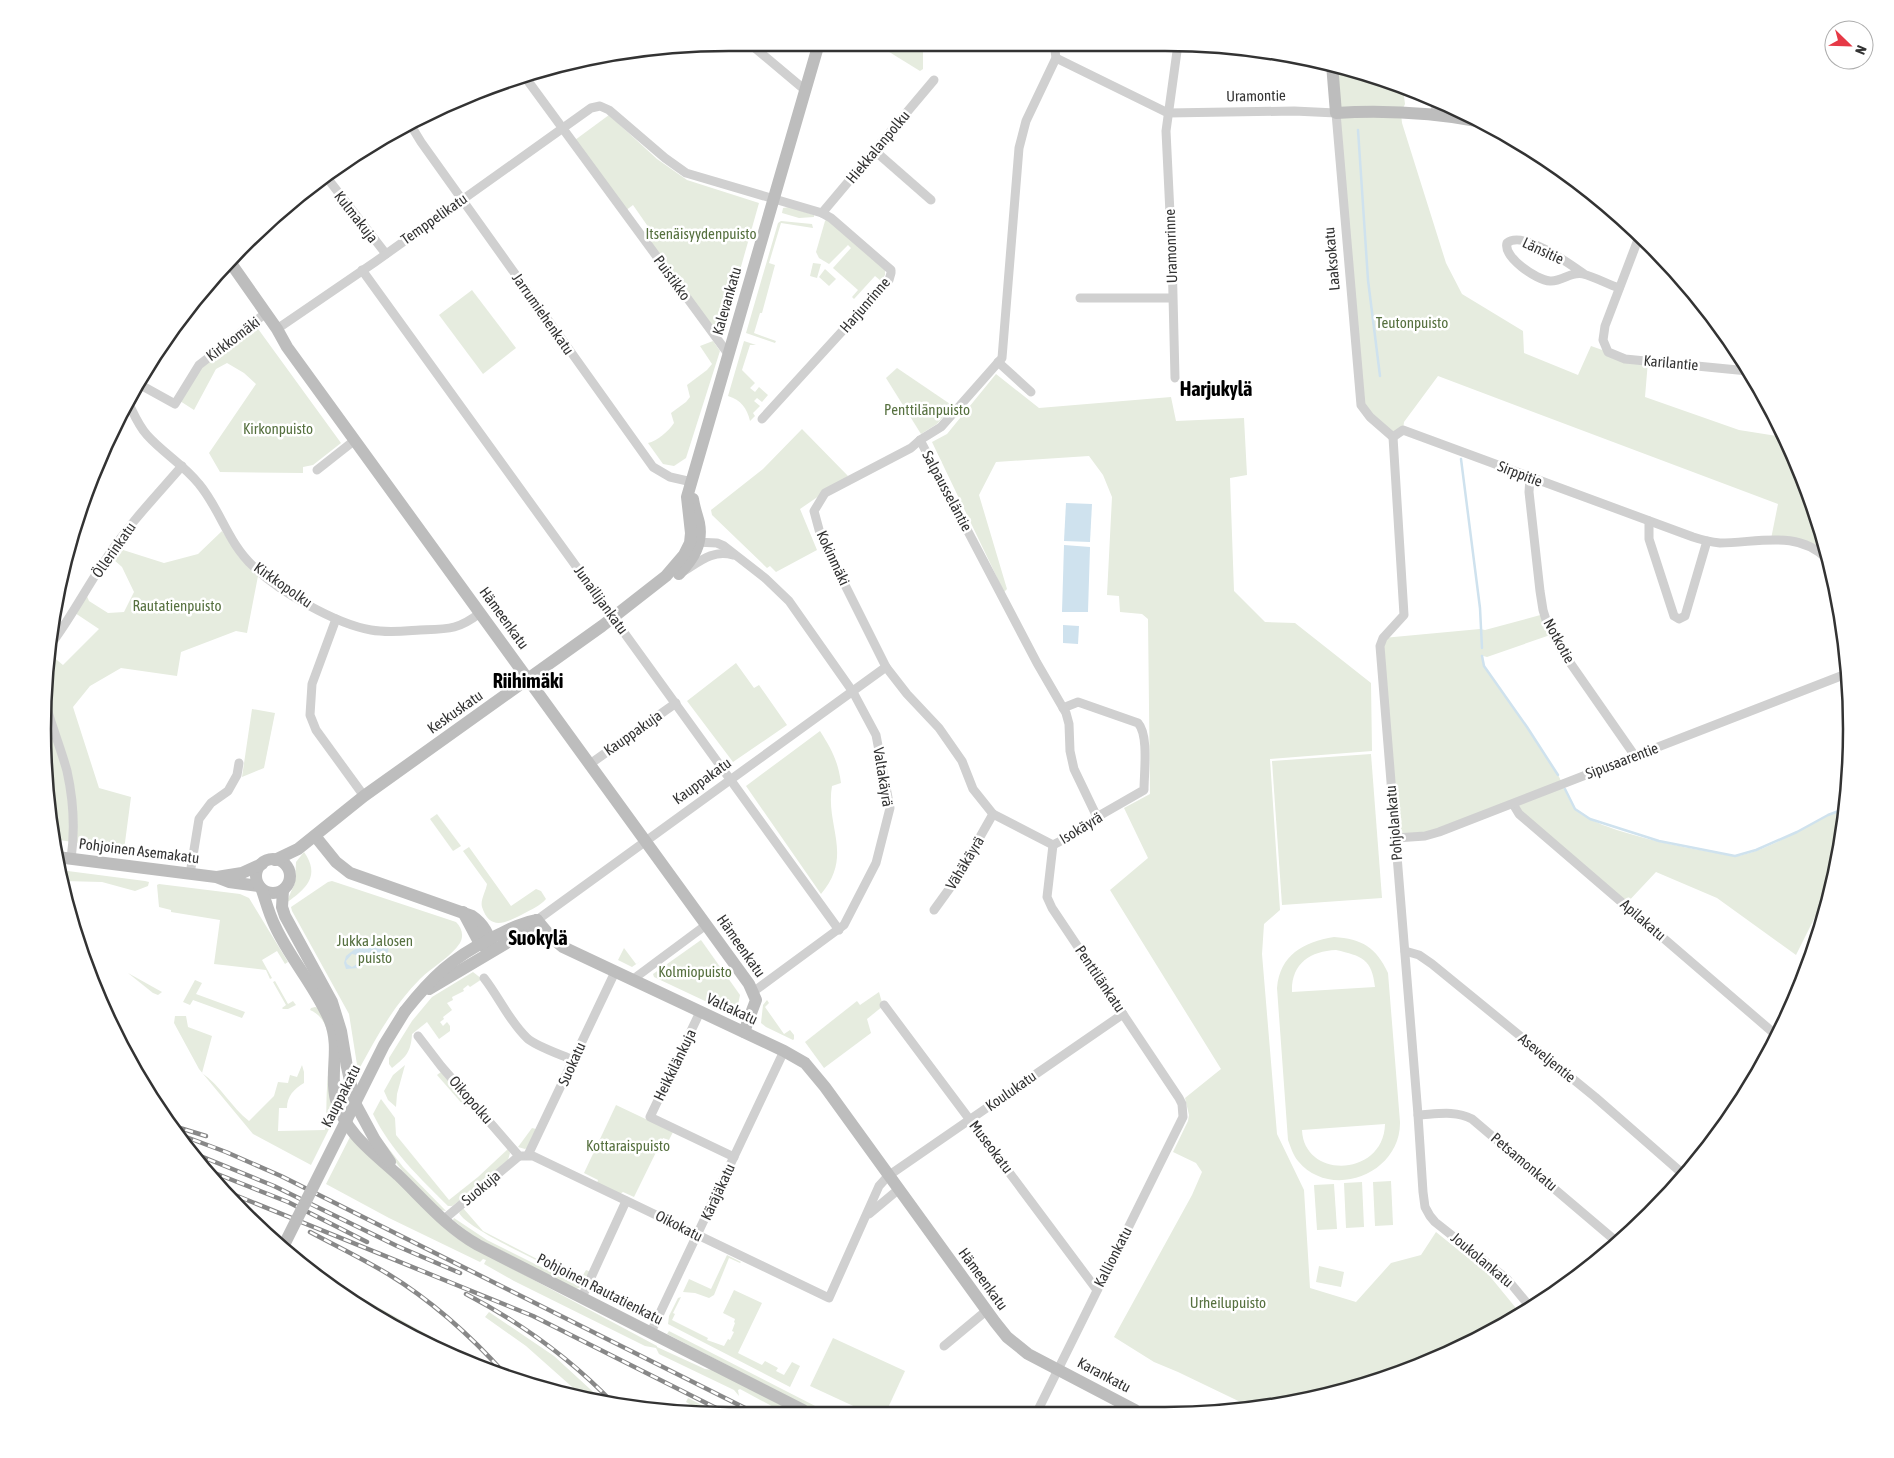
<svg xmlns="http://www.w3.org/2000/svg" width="1894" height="1458" font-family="'Asap Condensed',sans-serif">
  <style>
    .green { fill: #e6ecdf; fill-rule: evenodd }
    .water { fill: #cfe2ee; fill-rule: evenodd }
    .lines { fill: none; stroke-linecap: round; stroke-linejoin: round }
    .stream { stroke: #cfe2ee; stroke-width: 2.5 }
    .street { stroke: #d0d0d0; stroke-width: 9 }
    .secondary { stroke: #bdbdbd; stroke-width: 12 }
    .rail-casing { stroke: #888; stroke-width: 4.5 }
    .rail { stroke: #fff; stroke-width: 2.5; stroke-dasharray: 8; stroke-linecap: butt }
    .secondary-bridge { stroke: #bdbdbd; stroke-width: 12 }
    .labels { text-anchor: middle; stroke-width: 5; stroke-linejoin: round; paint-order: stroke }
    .street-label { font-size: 15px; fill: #333; stroke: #fff }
    .park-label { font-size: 15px; fill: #56703f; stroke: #fff }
    .district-label { font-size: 20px; font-weight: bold; fill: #000; stroke: #fff }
    .rim { fill: none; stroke: #333; stroke-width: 2.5 }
  </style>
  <rect width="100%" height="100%" fill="#fff"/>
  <g class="green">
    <polygon points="890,43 923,43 923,69 920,71 886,50"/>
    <polygon points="1332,64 1343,66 1403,88 1405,104 1401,113 1402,123 1446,263 1462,294 1523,331 1524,353 1578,375 1591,346 1608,352 1648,361 1645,397 1739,430 1784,437 1799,467 1827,559 1815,549 1771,539 1778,504 1438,376 1404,422 1403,430 1393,437 1361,405"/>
    <polygon points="609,115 657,159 687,180 759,203 720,341 642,234 649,228 633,205 625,211 575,140"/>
    <polygon points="789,207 814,215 814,217 799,218 782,213 783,208"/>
    <polygon points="827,219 885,270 885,275 881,281 875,276 854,299 852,297 858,290 833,268 851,248 848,245 829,264 819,258 816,252 825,221"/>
    <polygon points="781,221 812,224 813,228 781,223 769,263 775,265 762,313 760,313 754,333 776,341 775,343 746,333 778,223"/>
    <polygon points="813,263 821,264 817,278 810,276"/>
    <polygon points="825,269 836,279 829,286 819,277"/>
    <polygon points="472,290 516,348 483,374 439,315"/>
    <polygon points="256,326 341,443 313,465 303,467 303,473 220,472 209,453 256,384 244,373 227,363 216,369 194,410 180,401 201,367"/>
    <path d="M 713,341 L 720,351 L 686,458 L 674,466 L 663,464 L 648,443 C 657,441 669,431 674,423 L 671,413 L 686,402 L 690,397 L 687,385 L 707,370 L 712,364 L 700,346 Z"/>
    <path d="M 744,341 L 756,345 L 750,345 L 742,370 L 755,383 L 750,388 L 755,392 L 759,387 L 768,395 L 762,402 L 757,398 L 754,401 L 760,406 L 753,413 L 755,416 L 750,421 C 747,408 741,400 728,396 Z"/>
    <polygon points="897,368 953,406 937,424 921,434 886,378"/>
    <polygon points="996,374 1039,408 1171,397 1176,421 1244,418 1247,475 1230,478 1234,591 1265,622 1295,623 1371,683 1372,751 1270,759 1280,910 1264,924 1262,954 1277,1134 1304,1190 1310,1288 1356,1302 1391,1263 1421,1255 1436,1232 1488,1274 1520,1313 1386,1379 1255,1409 1178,1372 1154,1362 1114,1337 1192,1195 1202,1172 1196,1163 1173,1152 1188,1121 1189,1115 1185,1098 1221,1069 1110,890 1148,858 1124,808 1150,794 1148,619 1142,614 1120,612 1119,596 1107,595 1112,497 1103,475 1089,456 996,462 979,495 1007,589 1004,592 932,442 947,434"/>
    <polygon points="802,429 848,476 800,509 817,550 776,572 770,566 767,568 712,515 711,510 763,469"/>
    <polygon points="222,531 239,557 258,576 247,633 236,631 181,652 177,676 121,668 90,686 73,707 99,788 131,797 124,850 53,839 48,819 43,729 52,656 63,665 99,629 75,613 86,594 89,601 108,613 124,612 134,592 122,567 113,559 120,549 164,563 198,554"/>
    <path d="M 1544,614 L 1553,634 L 1487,657 L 1483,656 L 1484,666 C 1508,702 1534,736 1557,773 C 1563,783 1569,803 1576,810 C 1598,831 1685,848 1717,853 C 1723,854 1730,856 1736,856 C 1771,851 1810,821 1844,809 L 1838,863 L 1834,879 L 1796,955 L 1717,898 L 1656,872 L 1625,905 L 1513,804 L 1439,832 L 1396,838 L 1383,638 L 1480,629 L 1485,630 Z"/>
    <polygon points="736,663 754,688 759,685 787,725 733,762 687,701"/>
    <polygon points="252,709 275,713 264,768 242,777"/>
    <path d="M 820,731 C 832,750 838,761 841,783 L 832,786 C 825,826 854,855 821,894 L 746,786 Z"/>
    <polygon points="1371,754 1382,898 1282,905 1272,761"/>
    <polygon points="437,814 461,846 453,851 430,819"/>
    <path d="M 469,847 L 511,906 L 536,889 L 541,891 L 546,899 C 540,906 532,909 523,914 C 507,922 490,932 482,907 C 480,900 486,891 487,884 L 463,851 Z"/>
    <path d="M 304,852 C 321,876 306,889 286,903 L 295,883 L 296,862 Z"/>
    <polygon points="60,870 145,881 149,882 148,886 135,891 102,882 63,881"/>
    <path d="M 332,881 L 456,922 C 462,928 464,936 460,943 C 452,956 431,968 420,979 C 393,1006 376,1038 358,1071 L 349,1014 L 292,911 L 291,907 L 328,882 Z"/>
    <polygon points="159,884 240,894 249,898 288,962 285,964 277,951 262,960 272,978 270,979 266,970 214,964 220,920 171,912 171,910 159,907 157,885"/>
    <path d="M 1334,937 C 1362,939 1376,947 1388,973 L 1400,1122 C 1401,1174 1331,1201 1298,1161 C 1293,1155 1291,1148 1288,1140 L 1277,988 C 1280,955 1303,942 1334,937 ZM 1336,950 C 1362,956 1372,959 1375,987 L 1292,992 C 1291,964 1310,951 1336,950 ZM 1385,1124 C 1384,1177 1304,1180 1302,1130 Z"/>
    <polygon points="701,940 740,995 738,1005 734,1011 724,1010 654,977 653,974"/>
    <polygon points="624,948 636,964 642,960 632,967 618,960"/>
    <path d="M 473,972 L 482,979 L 470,987 L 468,985 L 463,989 L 464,991 L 452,997 L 453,1000 L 447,1003 L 452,1010 L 443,1017 L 444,1019 L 440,1022 L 443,1026 L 447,1022 L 450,1026 L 450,1031 L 439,1039 L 427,1022 L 412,1034 C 411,1052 406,1057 392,1068 L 389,1064 L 389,1058 L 412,1021 L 432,997 Z"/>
    <polygon points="128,973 162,992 158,995 153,993"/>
    <polygon points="195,980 202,983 196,994 245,1012 242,1018 193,1000 190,1005 183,1002"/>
    <polygon points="275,981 288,1004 293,1001 296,1005 288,1009 283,1009 282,1008 286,1005 273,982"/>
    <polygon points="879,992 883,1006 867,1019 871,1033 824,1068 805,1042 857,1001 860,1005"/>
    <polygon points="767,1000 769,1003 765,1007 784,1034 790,1030 794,1035 794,1039 793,1040 766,1027 761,1023 763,1005"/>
    <path d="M 315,1007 L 319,1008 L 329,1026 L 337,1113 L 311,1165 L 253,1134 L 199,1069 L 174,1023 L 175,1016 L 186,1016 L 188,1027 L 212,1036 L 202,1073 C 221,1086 231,1107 249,1121 L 274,1096 L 278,1082 L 288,1083 L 290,1075 L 297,1077 L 302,1065 L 304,1072 L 304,1083 C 294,1089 287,1096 287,1108 L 279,1108 L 278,1131 L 325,1130 C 327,1117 326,1102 327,1088 C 328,1065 338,1022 310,1010 L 311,1008 Z"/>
    <polygon points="405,1065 397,1094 396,1107 388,1100 384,1091 393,1075"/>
    <polygon points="441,1072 469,1104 469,1106 465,1107 437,1075"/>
    <path d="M 381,1099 L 395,1118 L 396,1135 L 449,1200 L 478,1177 L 508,1149 L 510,1153 L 508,1160 L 459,1201 L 452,1206 L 448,1206 C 420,1178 391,1151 373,1114 Z"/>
    <polygon points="616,1105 673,1132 669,1140 663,1138 634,1197 623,1192 620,1194 597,1183 598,1180 584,1173"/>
    <polygon points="532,1128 536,1129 527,1148 525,1149 518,1147"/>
    <polygon points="351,1135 450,1233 461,1241 657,1346 657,1347 705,1369 713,1370 791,1410 779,1410 740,1389 738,1390 739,1396 734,1390 659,1354 656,1348 645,1346 514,1281 484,1264 486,1260 483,1259 480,1262 389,1218 326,1184"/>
    <path d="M 382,1140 L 403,1167 L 446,1211 L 440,1210 C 418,1188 396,1168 382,1140 Z"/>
    <polygon points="1391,1181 1393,1225 1375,1226 1373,1182"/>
    <polygon points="1362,1182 1364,1227 1346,1228 1344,1183"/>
    <polygon points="1334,1184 1337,1229 1317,1230 1314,1185"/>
    <path d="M 463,1208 L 483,1231 L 539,1260 L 541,1257 L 551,1261 L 553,1258 L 561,1262 L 560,1266 L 582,1277 L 586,1270 L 591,1272 L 584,1282 C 560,1271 469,1231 459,1213 Z"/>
    <polygon points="454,1218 487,1240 581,1287 576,1289 473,1236 453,1220"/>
    <polygon points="727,1255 741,1262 740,1263 729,1258 714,1295 709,1298 695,1293 683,1292 689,1279 711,1289"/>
    <polygon points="1319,1266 1344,1272 1341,1287 1316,1282"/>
    <polygon points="326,1282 344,1288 444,1344 450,1355 348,1300"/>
    <polygon points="734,1290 762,1303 738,1353 762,1365 765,1361 778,1368 776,1371 784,1375 792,1362 800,1366 790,1387 668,1324 669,1316 678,1298 681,1297 673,1313 675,1314 672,1320 708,1338 707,1340 724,1346 728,1339 730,1340 734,1332 732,1331 735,1323 734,1322 735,1319 723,1313"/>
    <polygon points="489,1312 554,1356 602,1400 580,1394 526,1346 485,1317"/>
    <polygon points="669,1331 823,1410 814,1410 667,1334"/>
    <polygon points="833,1338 905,1371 887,1410 862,1410 810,1386"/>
    <polygon points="688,1398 712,1410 700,1410 686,1402"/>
  </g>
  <g class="water">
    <polygon points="1066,503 1092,504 1090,542 1064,541"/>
    <polygon points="1064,545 1090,547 1088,612 1062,612"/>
    <polygon points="1063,625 1079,626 1078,644 1063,643"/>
    <path d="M 375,935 C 384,937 390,945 388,953 L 358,968 L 346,969 L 344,963 L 346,956 L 351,952 ZM 352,954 L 360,956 C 360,962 358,964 352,967 L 347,964 L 346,961 Z"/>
  </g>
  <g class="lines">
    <g class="stream">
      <polyline points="1358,130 1368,280 1380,376"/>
      <polyline points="1461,459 1480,608 1482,648"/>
      <polyline points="1482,656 1484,666 1527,727 1558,775"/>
      <polyline points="1565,789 1575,809 1590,819 1659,841 1735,856 1756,850 1797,832 1828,815 1844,809"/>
    </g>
    <g class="street">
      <polyline points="749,43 805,90"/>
      <path d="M 1054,43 L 1056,58 L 1026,121 L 1019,148 L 1002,358 L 941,427 L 920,440 L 911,448 L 825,493 L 814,511 L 821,537 L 886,667 L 907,694 L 939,728 L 962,761 L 973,789 L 993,814 L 1053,845 L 1074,834 L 1097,817 L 1144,790 C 1144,773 1149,735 1138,723 L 1078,702 L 1063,708"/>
      <polyline points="1056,58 1168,113 1294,111 1336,113 1361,405 1370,417 1393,437"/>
      <polyline points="525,77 729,355"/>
      <polyline points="1434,115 1437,102"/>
      <polyline points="410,124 421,142 653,467 670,477 692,482"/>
      <polyline points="875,151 931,200"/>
      <polyline points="328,179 386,254"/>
      <polyline points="822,213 934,80"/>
      <polyline points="1639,237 1605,326 1603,340 1608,352 1625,359 1748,371"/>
      <polyline points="362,270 839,930"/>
      <path d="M 1584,274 C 1570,264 1523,230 1507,243 C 1503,257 1536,280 1550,281 C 1562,282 1571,271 1583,274 C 1595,277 1607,284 1619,288"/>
      <polyline points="1080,298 1172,298"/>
      <polyline points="277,329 375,262 591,108 600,106 609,110 665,158 686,173 822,213 831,218 891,270 891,273 889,280 762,419"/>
      <polyline points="998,362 1031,392"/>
      <polyline points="1175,378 1172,255 1166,131 1178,44"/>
      <polyline points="137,383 175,404 199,365 266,313"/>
      <path d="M 128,402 C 134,414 138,425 147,435 C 163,453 184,465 199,484 C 220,509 228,543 253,566 C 278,591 336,624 371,630 C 388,633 404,631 420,630 C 448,629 458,630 480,613"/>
      <polyline points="1393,437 1404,615 1383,638 1380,646 1418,1115 1423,1192 1425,1207 1430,1216 1435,1222 1507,1279 1531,1308"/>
      <path d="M 1393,437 L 1403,430 L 1693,537 C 1702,540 1710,542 1720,543 C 1757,543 1798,529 1827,559"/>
      <polyline points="920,440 1037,663 1066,713 1069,724 1070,751 1074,769 1097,817"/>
      <polyline points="317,470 355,440"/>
      <polyline points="1530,478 1529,492 1540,591 1543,610 1547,623 1564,654 1635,756"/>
      <polyline points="1649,521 1649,539 1674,616 1679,619 1685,616 1707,541"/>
      <polyline points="695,542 717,543 724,546 765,578 789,601 853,692 876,735 890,808 876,863 844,925 753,992"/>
      <path d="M 684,571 C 700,561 714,549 733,555"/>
      <polyline points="336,619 312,684 310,715 316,730 364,796"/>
      <path d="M 54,640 C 73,614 88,585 106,559 C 128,525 156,496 182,466"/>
      <path d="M 46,705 C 52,727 61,749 67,771 C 73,798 75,831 71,859"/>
      <polyline points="590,764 676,703"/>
      <polyline points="1513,804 1519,814 1776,1035"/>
      <polyline points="1396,838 1425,836 1439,832 1846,674"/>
      <polyline points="190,874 199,819 211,803 228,791 237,775 239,763"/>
      <polyline points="934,910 955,881 993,814"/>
      <polyline points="537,920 886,667"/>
      <polyline points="1405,951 1419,955 1432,964 1595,1097 1683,1174"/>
      <path d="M 484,978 C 499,997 509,1021 527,1038 C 535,1046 562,1055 573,1060"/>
      <polyline points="632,980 706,925"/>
      <polyline points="884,1005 1097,1290"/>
      <polyline points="700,1012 650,1117 734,1157"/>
      <polyline points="418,1036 441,1066 519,1156 533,1156 829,1298 879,1186 888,1176 1123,1014"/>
      <path d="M 1418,1115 C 1437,1114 1455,1110 1472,1119 L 1617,1242"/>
      <polyline points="528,1155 615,972"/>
      <polyline points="869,1214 899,1189"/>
      <polyline points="443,1220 519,1156"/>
      <polyline points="582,1297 626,1201"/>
      <polyline points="651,1332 784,1051"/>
      <polyline points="944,1346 986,1311"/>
      <polyline points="1038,1410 1183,1117 1182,1104 1179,1098 1052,908 1047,897 1053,845"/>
    </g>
    <g class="secondary">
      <path d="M 1332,64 L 1336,113 C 1385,110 1435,113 1483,122"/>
      <polyline points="230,262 277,329 287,347 749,984 756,1000 744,1032"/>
      <path d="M 679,574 C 693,559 703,544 699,523 C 697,515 694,507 693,499"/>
      <path d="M 315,836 L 336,862 L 350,873 L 472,916 C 484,924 490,936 492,950"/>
      <polyline points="57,857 216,877 229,882 259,886"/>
      <circle cx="273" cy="876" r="17"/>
      <polyline points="275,860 298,849 364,796 602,626 666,576 684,555 690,543 691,533 687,497 819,43"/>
      <polyline points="217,877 242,873 262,864"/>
      <path d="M 262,890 C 266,902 269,914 275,926 C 290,959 316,987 330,1021 C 341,1049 329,1074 336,1100 C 345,1133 374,1153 398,1175 C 424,1200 446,1227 478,1245 L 803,1410"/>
      <polyline points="283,890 282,907 285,916 332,1002 341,1031 347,1067 355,1103 375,1140 390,1162"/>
      <polyline points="463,912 480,944 485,947"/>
      <polyline points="537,920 552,938 563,947 784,1051 805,1063 825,1087 995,1322 1007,1337 1028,1354 1135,1410"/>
      <polyline points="429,989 525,932 537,920"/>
      <path d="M 405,1011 C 432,977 452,958 490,939 C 506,931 519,923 537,920"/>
    </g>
    <defs>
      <g id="rail">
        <polyline points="170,1125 206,1136"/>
        <polyline points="178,1134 226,1152 281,1176 749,1410"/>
        <polyline points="193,1153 274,1186 397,1246 460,1273"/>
        <polyline points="207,1170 288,1202 367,1242"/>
        <polyline points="225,1191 533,1316 720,1410"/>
        <path d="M 310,1232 C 336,1246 363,1259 388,1274 C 432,1301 471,1336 505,1374"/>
        <path d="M 466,1294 C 521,1323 570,1358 613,1403"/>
      </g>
    </defs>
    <use href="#rail" class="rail-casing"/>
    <use href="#rail" class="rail"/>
    <polyline class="secondary-bridge" points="283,1247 384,1045 405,1011"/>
  </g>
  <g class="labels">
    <g class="street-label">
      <text transform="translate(1256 96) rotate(-1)" y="5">Uramontie</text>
      <text transform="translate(878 147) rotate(-50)" y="5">Hiekkalanpolku</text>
      <text transform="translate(356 217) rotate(52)" y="5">Kulmakuja</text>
      <text transform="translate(434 219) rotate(-35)" y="5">Temppelikatu</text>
      <text transform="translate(1171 246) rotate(-92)" y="5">Uramonrinne</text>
      <text transform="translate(1543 251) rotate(25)" y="5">Länsitie</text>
      <text transform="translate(1332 259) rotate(-95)" y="5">Laaksokatu</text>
      <text transform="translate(672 278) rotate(54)" y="5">Puistikko</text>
      <text transform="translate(727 301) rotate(-74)" y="5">Kalevankatu</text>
      <text transform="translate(865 305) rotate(-49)" y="5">Harjunrinne</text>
      <text transform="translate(543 314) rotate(55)" y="5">Jarrumiehenkatu</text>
      <text transform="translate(233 339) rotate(-37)" y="5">Kirkkomäki</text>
      <text transform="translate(1671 363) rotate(5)" y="5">Karilantie</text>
      <text transform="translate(1520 474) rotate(21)" y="5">Sirppitie</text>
      <text transform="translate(947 491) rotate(62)" y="5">Salpausseläntie</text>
      <text transform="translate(114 550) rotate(-55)" y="5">Öllerinkatu</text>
      <text transform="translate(833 558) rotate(65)" y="5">Kokinmäki</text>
      <text transform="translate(283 585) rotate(35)" y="5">Kirkkopolku</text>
      <text transform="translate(601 600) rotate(54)" y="5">Junailijankatu</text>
      <text transform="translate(504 618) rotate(54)" y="5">Hämeenkatu</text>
      <text transform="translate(1559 641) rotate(61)" y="5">Notkotie</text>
      <text transform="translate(455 712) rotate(-35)" y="5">Keskuskatu</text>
      <text transform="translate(633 733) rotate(-35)" y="5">Kauppakuja</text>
      <text transform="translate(1622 761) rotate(-21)" y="5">Sipusaarentie</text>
      <text transform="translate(883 777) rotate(81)" y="5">Valtakäyrä</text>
      <text transform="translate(702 781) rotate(-36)" y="5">Kauppakatu</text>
      <text transform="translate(1394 823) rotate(-95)" y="5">Pohjolankatu</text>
      <text transform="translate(1081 828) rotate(-31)" y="5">Isokäyrä</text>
      <text transform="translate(139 851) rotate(7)" y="5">Pohjoinen Asemakatu</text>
      <text transform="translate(965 863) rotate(-59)" y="5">Vähäkäyrä</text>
      <text transform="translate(1643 920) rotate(41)" y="5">Apilakatu</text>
      <text transform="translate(741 946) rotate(55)" y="5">Hämeenkatu</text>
      <text transform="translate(1100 979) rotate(56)" y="5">Penttilänkatu</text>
      <text transform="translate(732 1009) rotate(25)" y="5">Valtakatu</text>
      <text transform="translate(1547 1058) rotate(39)" y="5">Aseveljentie</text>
      <text transform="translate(572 1064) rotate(-66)" y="5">Suokatu</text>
      <text transform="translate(675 1065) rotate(-64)" y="5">Heikkilänkuja</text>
      <text transform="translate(1011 1091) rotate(-35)" y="5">Koulukatu</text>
      <text transform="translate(341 1096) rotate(-63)" y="5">Kauppakatu</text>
      <text transform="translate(471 1100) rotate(49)" y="5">Oikopolku</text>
      <text transform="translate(991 1147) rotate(53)" y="5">Museokatu</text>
      <text transform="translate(1524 1162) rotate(40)" y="5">Petsamonkatu</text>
      <text transform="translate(481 1188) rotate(-40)" y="5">Suokuja</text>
      <text transform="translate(718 1192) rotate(-65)" y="5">Käräjäkatu</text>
      <text transform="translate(679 1226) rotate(27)" y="5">Oikokatu</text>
      <text transform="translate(1113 1257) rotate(-63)" y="5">Kallionkatu</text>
      <text transform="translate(1482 1260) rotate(40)" y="5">Joukolankatu</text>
      <text transform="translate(983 1279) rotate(54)" y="5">Hämeenkatu</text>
      <text transform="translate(600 1289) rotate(27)" y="5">Pohjoinen Rautatienkatu</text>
      <text transform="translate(1104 1375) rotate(28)" y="5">Karankatu</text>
    </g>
    <g class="park-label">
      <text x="701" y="239">Itsenäisyydenpuisto</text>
      <text x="1412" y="328">Teutonpuisto</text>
      <text x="927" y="415">Penttilänpuisto</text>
      <text x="278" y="434">Kirkonpuisto</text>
      <text x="177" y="611">Rautatienpuisto</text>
      <text x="375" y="946">Jukka Jalosen<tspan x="375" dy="17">puisto</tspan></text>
      <text x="695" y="977">Kolmiopuisto</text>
      <text x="628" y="1151">Kottaraispuisto</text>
      <text x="1228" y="1308">Urheilupuisto</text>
    </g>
    <g class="district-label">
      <text x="1216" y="396">Harjukylä</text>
      <text x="528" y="688">Riihimäki</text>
      <text x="538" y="945">Suokylä</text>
    </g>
  </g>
  <path d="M0 0H1894V1458H0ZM729 51H1165A678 678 0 0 1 1843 729V729A678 678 0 0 1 1165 1407H729A678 678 0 0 1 51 729V729A678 678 0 0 1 729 51Z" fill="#fff" fill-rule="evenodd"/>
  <path class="rim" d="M729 51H1165A678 678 0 0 1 1843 729V729A678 678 0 0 1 1165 1407H729A678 678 0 0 1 51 729V729A678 678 0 0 1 729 51Z"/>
  <g transform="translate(1849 45) rotate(113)"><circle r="24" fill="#ffffff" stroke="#adadad"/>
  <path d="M0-4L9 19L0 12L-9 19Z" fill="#e63946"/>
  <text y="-8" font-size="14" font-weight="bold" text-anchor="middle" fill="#333333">N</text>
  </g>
</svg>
